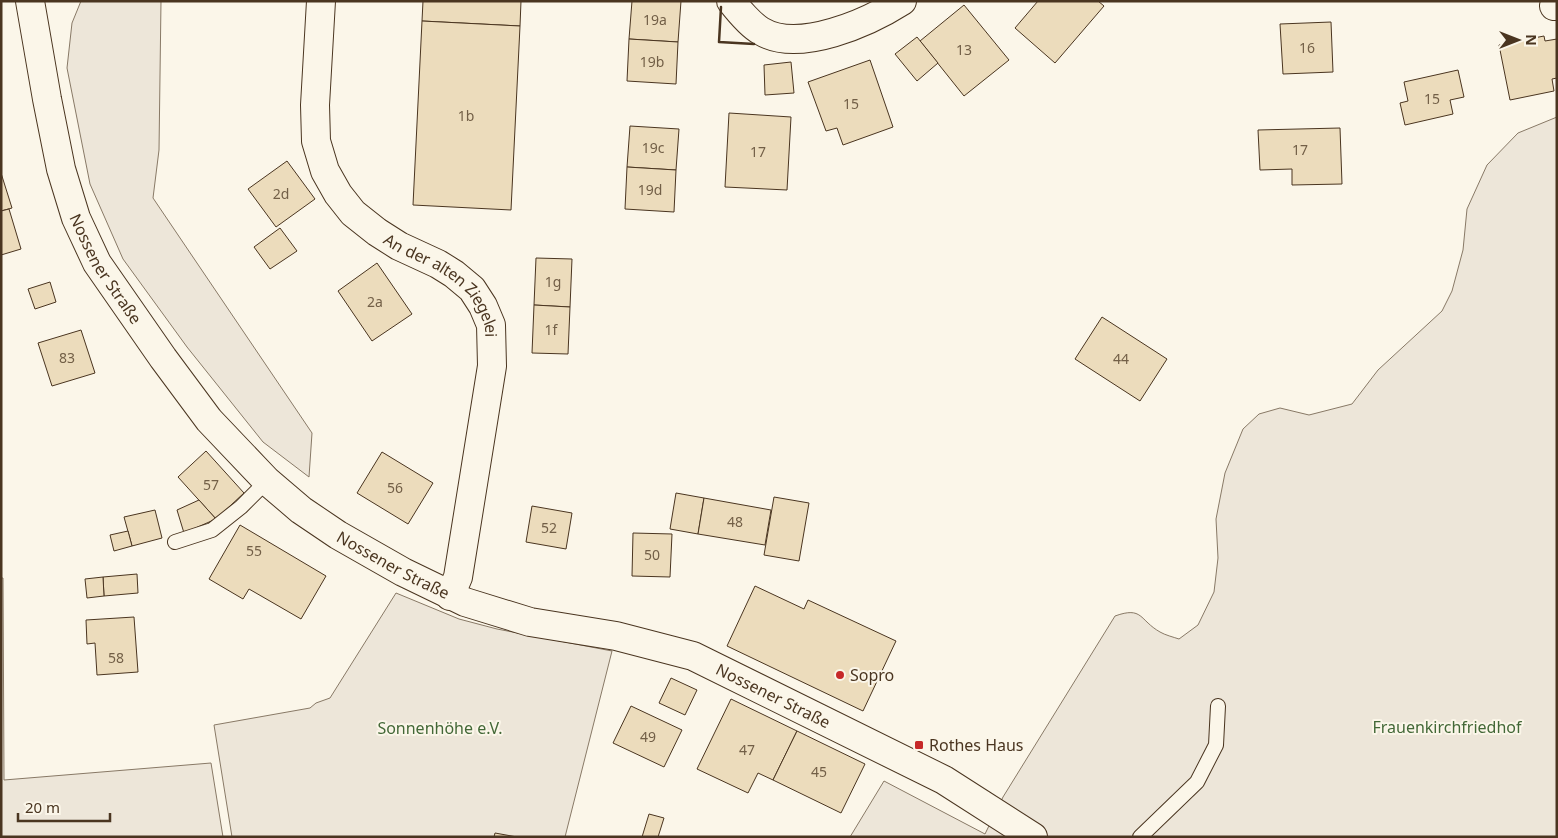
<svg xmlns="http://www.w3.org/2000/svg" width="1558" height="838" font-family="'Noto Sans',sans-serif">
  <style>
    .green { fill: #ede6d9; stroke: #887966 }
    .building { fill: #ecdcbc; stroke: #4a3520 }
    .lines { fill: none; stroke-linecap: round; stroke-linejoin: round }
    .service-casing { stroke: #4a3520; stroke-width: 16 }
    .minor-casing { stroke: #4a3520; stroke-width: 30 }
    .service { stroke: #fbf6e9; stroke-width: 14 }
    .minor { stroke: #fbf6e9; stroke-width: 28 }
    .wall { stroke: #4a3520; stroke-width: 2.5 }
    .poi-dot { fill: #c62828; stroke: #fbf6e9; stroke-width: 2 }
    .labels { text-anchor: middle; stroke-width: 4; stroke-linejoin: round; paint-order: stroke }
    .number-label { font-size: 14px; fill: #725f47 }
    .street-label { font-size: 16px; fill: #4a3520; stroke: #fbf6e9 }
    .poi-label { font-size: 16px; fill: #4a3520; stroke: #fbf6e9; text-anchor: start }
    .park-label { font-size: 16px; fill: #436837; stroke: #fbf6e9 }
  </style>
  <rect width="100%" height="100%" fill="#fbf6e9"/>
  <g class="green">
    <polygon points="81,1 161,1 159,150 153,198 312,433 309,477 263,442 187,347 123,259 90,184 67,68 72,23"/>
    <path d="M 1557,117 L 1557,837 L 850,837 L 884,781 L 985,834 L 1003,797 L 1115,616 C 1143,606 1139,620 1160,632 C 1165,635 1173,637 1179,639 L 1198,625 L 1214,592 L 1218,558 L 1216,519 L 1225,473 L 1243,429 L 1259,414 L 1280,408 L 1309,415 L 1352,404 L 1378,370 L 1442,311 L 1452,291 L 1463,250 L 1467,209 L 1487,165 L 1518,133 Z"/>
    <polygon points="1,578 3,578 4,780 211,763 223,837 1,837"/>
    <polygon points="396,593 459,619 497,629 612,651 565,837 232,837 214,725 310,708 316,703 330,698"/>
  </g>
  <g class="building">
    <polygon points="423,1 521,1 520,26 422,21"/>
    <polygon points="632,1 681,1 678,42 629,39"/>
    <polygon points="1038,1 1098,1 1104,6 1055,63 1015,28"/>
    <polygon points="964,5 1009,60 964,96 920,41"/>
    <polygon points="422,21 520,26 511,210 413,205"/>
    <polygon points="1331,22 1333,72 1283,74 1280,24"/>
    <polygon points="1544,36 1545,41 1557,39 1557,78 1552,79 1554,91 1510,100 1499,45"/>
    <polygon points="917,37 938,63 917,81 895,54"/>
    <polygon points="629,39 678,42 676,84 627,81"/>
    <polygon points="870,60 893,127 843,145 837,128 826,131 808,82"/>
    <polygon points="791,62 794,93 765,95 764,65"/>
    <polygon points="1458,70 1464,97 1450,100 1453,114 1405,125 1400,103 1408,101 1404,82"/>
    <polygon points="729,113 791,117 787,190 725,187"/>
    <polygon points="630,126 679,129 676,170 627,167"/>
    <polygon points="1340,128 1342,184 1292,185 1292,169 1260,170 1258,130"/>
    <polygon points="287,161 315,199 276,227 248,189"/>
    <polygon points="627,167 676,170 674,212 625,209"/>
    <polygon points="1,173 12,208 1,211"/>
    <polygon points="9,209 21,249 1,255 1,211"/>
    <polygon points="280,228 297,251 270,269 254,247"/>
    <polygon points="536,258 572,259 570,307 534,305"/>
    <polygon points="377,263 412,314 372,341 338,291"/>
    <polygon points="50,282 56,302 35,309 28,289"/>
    <polygon points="534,305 570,307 568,354 532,353"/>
    <polygon points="1102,317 1167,359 1140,401 1075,359"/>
    <polygon points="81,330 95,373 52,386 38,343"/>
    <polygon points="206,451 244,493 216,519 178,477"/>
    <polygon points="382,452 433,483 408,524 357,493"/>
    <polygon points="676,493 704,498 698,534 670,529"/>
    <polygon points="774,497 809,503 799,561 764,555"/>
    <polygon points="704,498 771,510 765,545 698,534"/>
    <polygon points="199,500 216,519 184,533 177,510"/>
    <polygon points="532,506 572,513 566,549 526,542"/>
    <polygon points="155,510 162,538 132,546 124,517"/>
    <polygon points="240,525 326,576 301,619 249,589 243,599 209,579"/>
    <polygon points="128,531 132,546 114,551 110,535"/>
    <polygon points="633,533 672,534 670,577 632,576"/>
    <polygon points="137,574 138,593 104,596 103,577"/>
    <polygon points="103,577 104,596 87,598 85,579"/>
    <polygon points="755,586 804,609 808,600 896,641 863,711 727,646"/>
    <polygon points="134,617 138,672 97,675 95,643 87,644 86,620"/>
    <polygon points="671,678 697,690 685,715 659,703"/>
    <polygon points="731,699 797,731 773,780 758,773 748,793 697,769"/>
    <polygon points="631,706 682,730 664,767 613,743"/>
    <polygon points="797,731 865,764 841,813 773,780"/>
    <polygon points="649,814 664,818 658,837 642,837"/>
    <polygon points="495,833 517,837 494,837"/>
  </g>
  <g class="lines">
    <defs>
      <g id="service">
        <polyline points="175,542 212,530 241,507 267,481"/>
        <polyline points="1140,837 1197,782 1216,745 1218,706"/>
      </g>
      <g id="minor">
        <path id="s1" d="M 30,1 L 47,99 L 61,169 L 76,218 L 97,263 L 163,358 L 209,420 L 267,481 L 301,510 L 338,535 L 403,572 L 465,602 L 530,622 L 616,636 L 693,656 L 944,780 L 1033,837"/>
        <path id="s2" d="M 321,1 L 315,105 L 316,141 L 325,171 L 338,194 L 353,213 L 377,232 L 399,246 L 438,264 L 454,274 L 472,289 L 483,306 L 491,325 L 492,366 L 458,577 L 450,596"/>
        <path d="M 731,1 C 738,10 752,26 761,31 C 799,54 869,22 902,1"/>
        <polyline points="1554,6 1557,4"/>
      </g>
    </defs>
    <use href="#service" class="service-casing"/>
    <use href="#minor" class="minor-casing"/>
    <use href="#service" class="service"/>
    <use href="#minor" class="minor"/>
    <polyline class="wall" points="721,7 719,42 754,44"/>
  </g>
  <g class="poi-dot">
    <circle cx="840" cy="675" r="5"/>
    <rect x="914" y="740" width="10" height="10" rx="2.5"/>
  </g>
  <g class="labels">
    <g class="number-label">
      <text x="655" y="25">19a</text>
      <text x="1307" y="53">16</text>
      <text x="964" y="55">13</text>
      <text x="652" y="67">19b</text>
      <text x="1432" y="104">15</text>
      <text x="851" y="109">15</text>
      <text x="466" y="121">1b</text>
      <text x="653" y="153">19c</text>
      <text x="1300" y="155">17</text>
      <text x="758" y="157">17</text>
      <text x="650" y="195">19d</text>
      <text x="281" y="199">2d</text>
      <text x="553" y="287">1g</text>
      <text x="375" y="307">2a</text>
      <text x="551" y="335">1f</text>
      <text x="67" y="363">83</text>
      <text x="1121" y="364">44</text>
      <text x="211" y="490">57</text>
      <text x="395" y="493">56</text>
      <text x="735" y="527">48</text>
      <text x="549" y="533">52</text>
      <text x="254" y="556">55</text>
      <text x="652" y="560">50</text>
      <text x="116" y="663">58</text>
      <text x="648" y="742">49</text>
      <text x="747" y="755">47</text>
      <text x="819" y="777">45</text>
    </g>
    <g class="street-label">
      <text dy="6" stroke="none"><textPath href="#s1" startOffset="281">Nossener Straße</textPath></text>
      <text dy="6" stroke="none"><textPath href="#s2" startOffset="340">An der alten Ziegelei</textPath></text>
      <text dy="6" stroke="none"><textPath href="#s1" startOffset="701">Nossener Straße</textPath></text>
      <text dy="6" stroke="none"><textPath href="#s1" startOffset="1106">Nossener Straße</textPath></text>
    </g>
    <g class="poi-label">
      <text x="850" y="681">Sopro</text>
      <text x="929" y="751">Rothes Haus</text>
    </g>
    <g class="park-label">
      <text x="1447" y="733">Frauenkirchfriedhof</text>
      <text x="440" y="734">Sonnenhöhe e.V.</text>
    </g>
  </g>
  <rect width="1558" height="838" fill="none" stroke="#4a3520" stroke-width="5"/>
  <g transform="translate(1518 40) rotate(90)" stroke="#fbf6e9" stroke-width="4" paint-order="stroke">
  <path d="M0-4L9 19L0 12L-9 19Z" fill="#4a3520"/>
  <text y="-8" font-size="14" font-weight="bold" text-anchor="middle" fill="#4a3520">N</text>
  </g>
  <path d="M18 813v8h92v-8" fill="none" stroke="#4a3520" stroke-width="2.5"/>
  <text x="25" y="813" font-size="15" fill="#4a3520" stroke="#fbf6e9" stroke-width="4" paint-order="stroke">20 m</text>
</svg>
